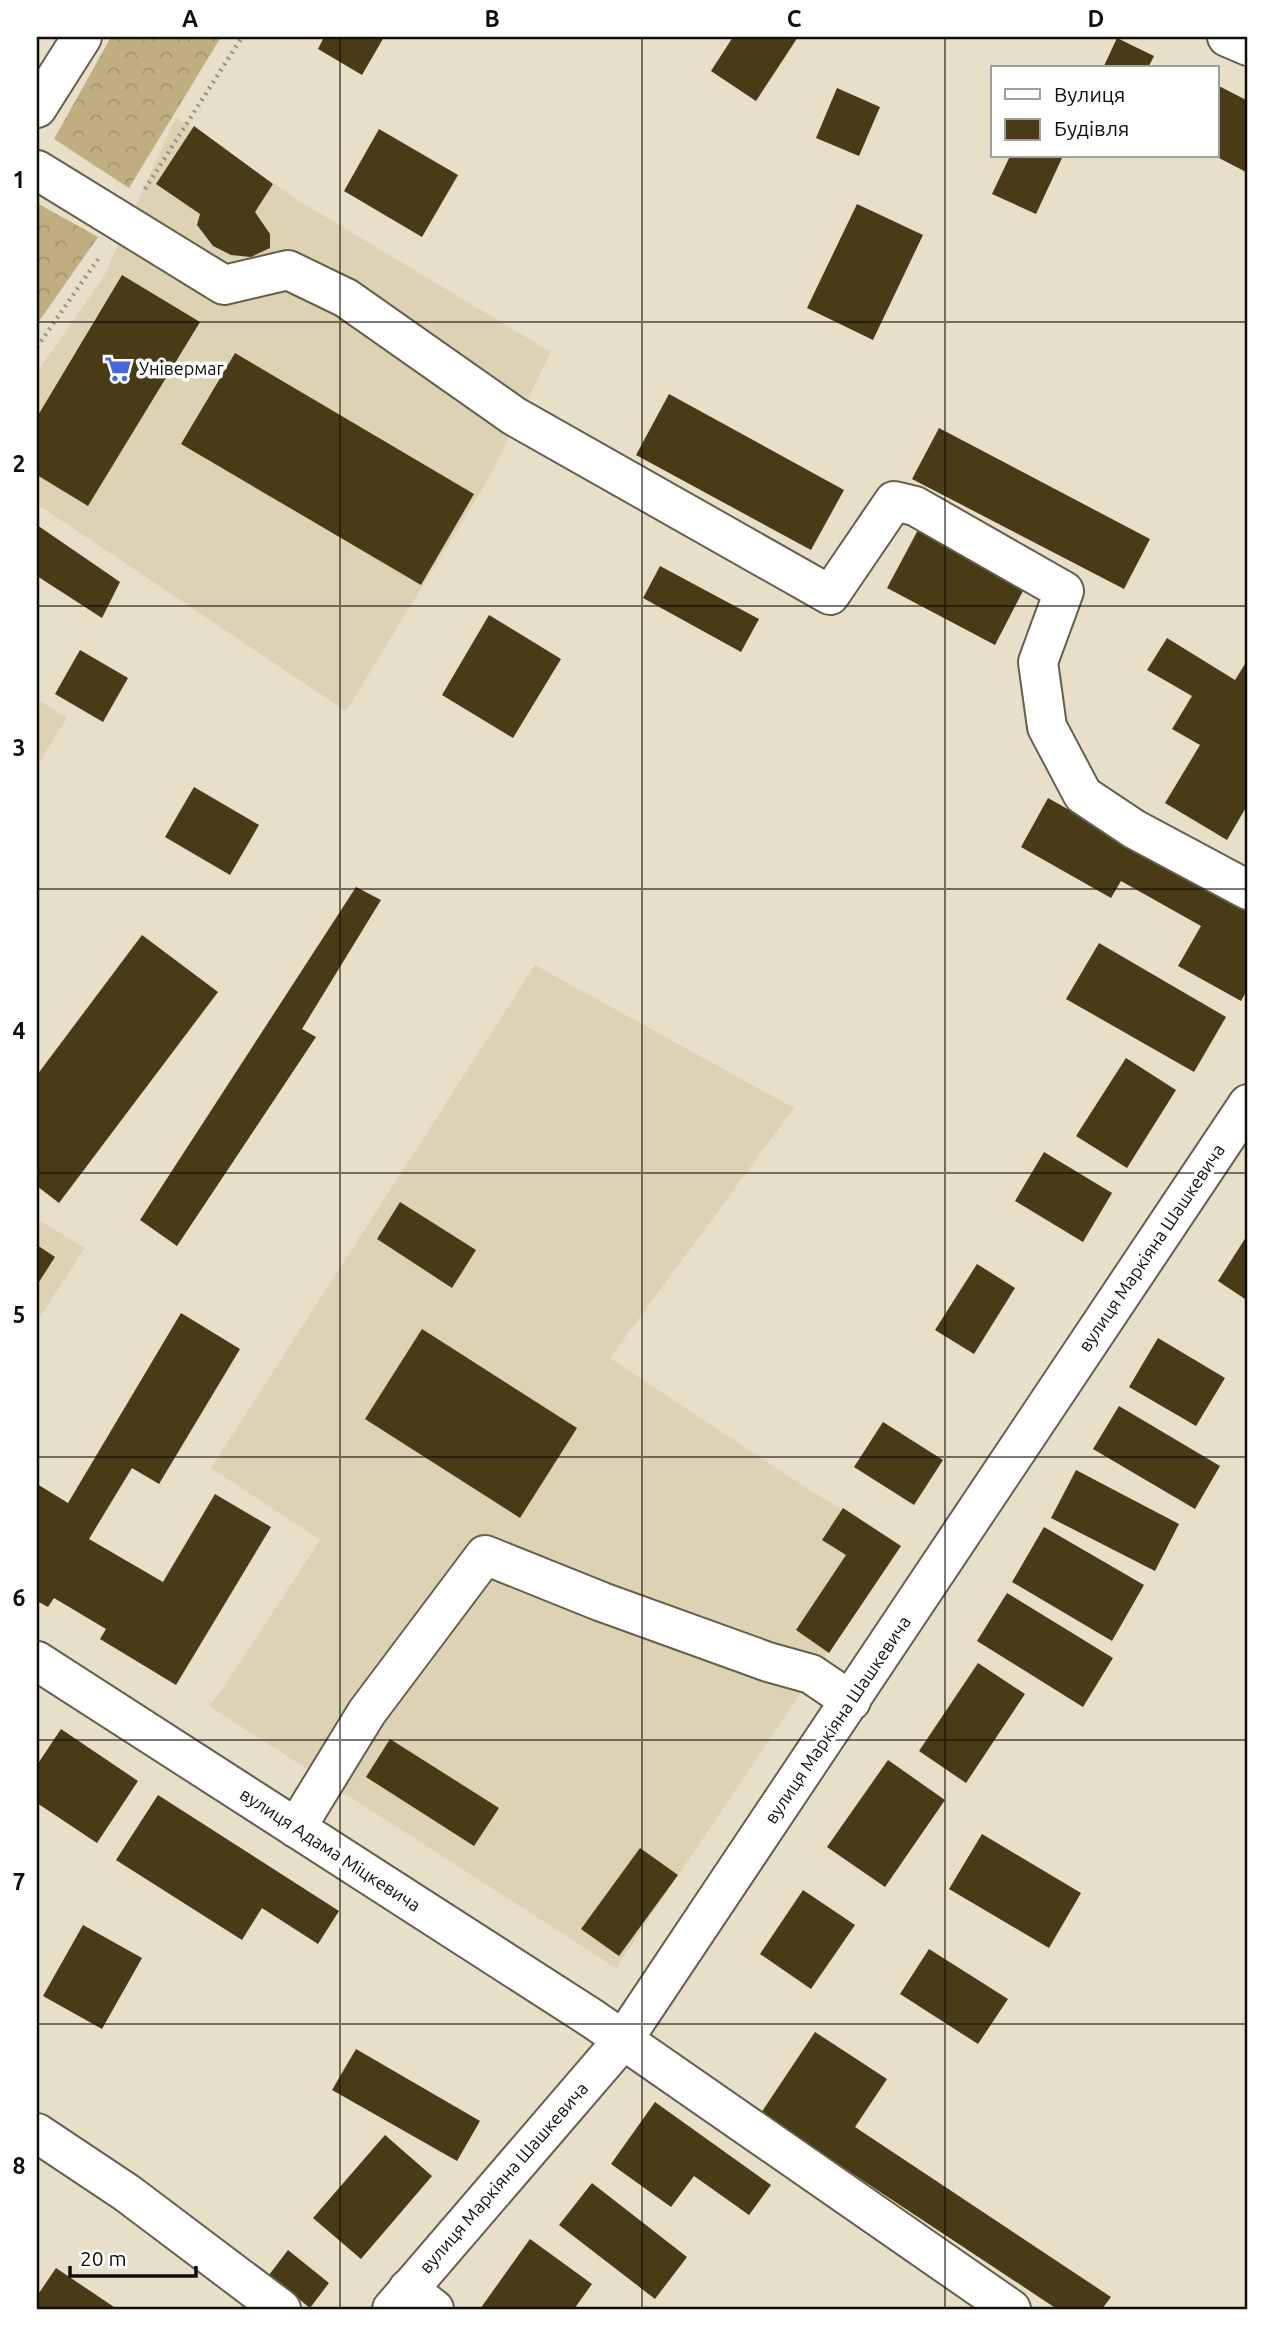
<svg xmlns="http://www.w3.org/2000/svg" width="1285" height="2346" font-family="Ubuntu,sans-serif">
  <style>
    .built { fill: #ded2b5 }
    .forest { fill: url(#forest-crowns) }
    .building { fill: #493b15 }
    .lines { fill: none; stroke-linecap: round; stroke-linejoin: round }
    .minor-casing { stroke: #675f4b; stroke-width: 42 }
    .path { stroke: #97907f; stroke-width: 4.5; stroke-dasharray: 2 5; stroke-linecap: butt }
    .minor { stroke: #fff; stroke-width: 38 }
    .grid { fill: none; stroke: #110e07; stroke-width: 2; stroke-opacity: 0.55 }
    .labels { text-anchor: middle; stroke-width: 7; stroke-linejoin: round; paint-order: stroke }
    .poi-label { font-size: 18px; fill: #110e07; stroke: #fff; text-anchor: start }
    .street-label { font-size: 18px; fill: #110e07; stroke: #fff }
    .neatline { fill: none; stroke: #110e07; stroke-width: 2.5 }
    .grid-label { font-size: 23px; text-anchor: middle; font-weight: bold; fill: #110e07 }
  </style>
  <defs>
    <pattern id="forest-crowns" width="20" height="18" patternUnits="userSpaceOnUse" patternTransform="scale(1.75)"><rect width="20" height="18" fill="#c0ae81"/><path d="M2 6a3 3 0 1 1 6 0M12 15a3 3 0 1 1 6 0" fill="none" stroke="#a4946e"/></pattern>
  </defs>
  <rect width="100%" height="100%" fill="#e8dfc8"/>
  <g class="built">
    <polygon points="176,117 301,202 551,352 489,478 346,711 41,507 37,513 37,372 103,278"/>
    <polygon points="37,699 67,718 37,766"/>
    <polygon points="535,965 794,1108 610,1358 808,1489 900,1545 616,1968 209,1706 227,1682 320,1540 211,1468"/>
    <polygon points="37,1219 85,1248 37,1321"/>
  </g>
  <g class="forest">
    <polygon points="111,37 221,37 129,188 54,139"/>
    <polygon points="37,203 98,237 37,324"/>
  </g>
  <g class="building">
    <polygon points="324,37 384,37 362,75 318,49"/>
    <polygon points="733,37 798,37 756,101 711,71"/>
    <polygon points="1117,38 1154,56 1148,68 1103,68"/>
    <polygon points="1217,85 1248,101 1248,173 1217,157"/>
    <polygon points="837,88 880,107 859,156 816,138"/>
    <polygon points="194,126 273,184 255,212 270,234 270,248 251,257 231,255 213,246 197,225 200,214 156,184"/>
    <polygon points="379,129 458,175 422,237 344,191"/>
    <polygon points="1010,156 1063,156 1036,214 992,194"/>
    <polygon points="857,204 923,235 873,340 807,308"/>
    <polygon points="122,275 200,322 88,506 37,475 37,417"/>
    <polygon points="235,353 474,494 421,585 181,444"/>
    <polygon points="669,394 844,490 811,550 636,455"/>
    <polygon points="939,428 1150,539 1124,589 912,479"/>
    <polygon points="37,525 120,582 102,618 37,576"/>
    <polygon points="918,530 1025,587 995,645 887,588"/>
    <polygon points="660,566 759,619 741,652 643,598"/>
    <polygon points="489,615 561,659 513,738 442,695"/>
    <polygon points="1167,638 1235,680 1245,664 1248,666 1248,804 1227,840 1165,803 1200,745 1172,729 1192,696 1147,670"/>
    <polygon points="80,650 128,678 103,722 55,694"/>
    <polygon points="194,787 259,825 230,875 165,837"/>
    <polygon points="1048,798 1248,911 1248,988 1241,1001 1178,966 1201,926 1121,881 1111,898 1021,847"/>
    <polygon points="356,887 381,900 302,1029 316,1037 177,1246 140,1220"/>
    <polygon points="142,935 218,992 59,1203 37,1186 37,1075"/>
    <polygon points="1099,943 1226,1017 1194,1072 1066,999"/>
    <polygon points="1126,1058 1176,1090 1127,1168 1076,1136"/>
    <polygon points="1044,1152 1112,1193 1083,1242 1015,1201"/>
    <polygon points="400,1202 476,1250 452,1288 377,1239"/>
    <polygon points="1248,1234 1248,1301 1218,1281"/>
    <polygon points="37,1245 55,1257 37,1285"/>
    <polygon points="977,1264 1015,1288 974,1354 935,1330"/>
    <polygon points="181,1313 240,1349 159,1484 132,1468 89,1539 163,1582 215,1494 271,1527 176,1685 100,1639 106,1629 54,1598 48,1607 37,1601 37,1484 68,1503"/>
    <polygon points="422,1329 577,1428 520,1518 365,1419"/>
    <polygon points="1158,1338 1225,1378 1196,1426 1129,1387"/>
    <polygon points="1119,1406 1220,1466 1195,1509 1093,1449"/>
    <polygon points="883,1422 943,1460 914,1505 854,1467"/>
    <polygon points="1076,1470 1179,1524 1155,1571 1051,1518"/>
    <polygon points="843,1508 901,1546 829,1653 796,1630 846,1555 822,1540"/>
    <polygon points="1044,1527 1144,1585 1112,1641 1012,1582"/>
    <polygon points="1007,1593 1113,1658 1083,1707 977,1641"/>
    <polygon points="978,1663 1025,1694 966,1783 919,1751"/>
    <polygon points="61,1729 138,1781 97,1843 37,1803 37,1765"/>
    <polygon points="390,1739 499,1808 474,1846 366,1777"/>
    <polygon points="888,1760 945,1800 885,1887 827,1847"/>
    <polygon points="158,1795 339,1911 318,1944 262,1908 242,1940 116,1860"/>
    <polygon points="982,1834 1081,1893 1049,1948 949,1889"/>
    <polygon points="640,1848 678,1875 619,1956 581,1929"/>
    <polygon points="803,1890 855,1925 811,1989 760,1954"/>
    <polygon points="83,1925 142,1958 102,2029 43,1996"/>
    <polygon points="929,1949 1008,1999 978,2044 900,1994"/>
    <polygon points="815,2032 887,2079 855,2127 1111,2297 1102,2309 1057,2309 761,2113"/>
    <polygon points="356,2049 480,2121 457,2161 332,2090"/>
    <polygon points="655,2102 771,2185 749,2215 694,2176 671,2207 611,2164"/>
    <polygon points="385,2135 432,2176 361,2259 313,2218"/>
    <polygon points="592,2183 687,2257 655,2299 559,2225"/>
    <polygon points="530,2239 592,2284 574,2309 480,2309"/>
    <polygon points="288,2250 329,2283 310,2308 269,2275"/>
    <polygon points="56,2268 117,2309 37,2309 37,2296"/>
  </g>
  <g class="lines">
    <defs>
      <g id="minor">
        <polyline points="1227,37 1248,46"/>
        <polyline points="37,108 82,37"/>
        <polyline points="37,170 224,285 288,270 346,298 514,416 830,595 894,501 915,506 1064,591 1038,662 1047,727 1083,795 1134,829 1248,890"/>
        <polyline points="37,1661 593,2019 1011,2309"/>
        <polyline points="296,1828 367,1712 485,1555 602,1602 768,1662 811,1674 851,1701"/>
        <polyline points="37,2133 127,2193 281,2309"/>
        <polyline points="408,2289 434,2309"/>
        <polyline points="392,2309 623,2040 1248,1104"/>
      </g>
    </defs>
    <use href="#minor" class="minor-casing"/>
    <g class="path">
      <polyline points="145,189 242,37"/>
      <polyline points="37,347 101,255"/>
    </g>
    <use href="#minor" class="minor"/>
  </g>
  <path class="grid" d="M 340,37 L 340,2309M 642,37 L 642,2309M 945,37 L 945,2309M 37,322 L 1248,322M 37,606 L 1248,606M 37,889 L 1248,889M 37,1173 L 1248,1173M 37,1457 L 1248,1457M 37,1740 L 1248,1740M 37,2024 L 1248,2024"/>
  <defs>
    <symbol id="supermarket-bare" viewBox="-9 -9 18 18"><path d="M-6-5.5h2.5l.6 2H6L4.5 2H-2.5L-4.4-4H-6ZM-1.5 3.2a1.3 1.3 0 1 0 .1 0ZM3 3.2a1.3 1.3 0 1 0 .1 0Z" fill="#4867db" stroke="#fff" stroke-width="2.5" paint-order="stroke"/></symbol>
  </defs>
  <g fill-rule="evenodd">
    <use href="#supermarket-bare" x="99" y="350" width="38" height="38"/>
  </g>
  <g class="labels">
    <g class="poi-label">
      <text x="139" y="375">Універмаг</text>
    </g>
    <g class="street-label">
      <text transform="translate(1152 1248) rotate(-56)" y="6">вулиця Маркіяна Шашкевича</text>
      <text transform="translate(838 1720) rotate(-56)" y="6">вулиця Маркіяна Шашкевича</text>
      <text transform="translate(330 1850) rotate(33)" y="6">вулиця Адама Міцкевича</text>
      <text transform="translate(504 2178) rotate(-49)" y="6">вулиця Маркіяна Шашкевича</text>
    </g>
  </g>
  <rect width="1285" height="2346" fill="none" stroke="#ffffff" stroke-width="77"/>
  <rect x="991" y="66" width="228" height="91" fill="#ffffff" stroke="#a09f9c" stroke-width="2"/>
  <rect x="1005" y="89" width="35" height="10" fill="#ffffff" stroke="#a09f9c" stroke-width="2"/>
  <text x="1054" y="102" font-size="21" fill="#110e07">Вулиця</text>
  <rect x="1005" y="119" width="35" height="21" fill="#493b15" stroke="#a09f9c" stroke-width="2"/>
  <text x="1054" y="136" font-size="21" fill="#110e07">Будівля</text>
  <path d="M70 2266v10h126v-10" fill="none" stroke="#110e07" stroke-width="3.5"/>
  <text x="80" y="2266" font-size="21" fill="#110e07" stroke="#ffffff" stroke-width="5" paint-order="stroke">20 m</text>
  <rect x="38" y="38" width="1208" height="2270" class="neatline"/>
  <g class="grid-label">
    <text x="190" y="27">A</text>
    <text x="492" y="27">B</text>
    <text x="794" y="27">C</text>
    <text x="1096" y="27">D</text>
    <text x="19" y="188">1</text>
    <text x="19" y="472">2</text>
    <text x="19" y="756">3</text>
    <text x="19" y="1039">4</text>
    <text x="19" y="1323">5</text>
    <text x="19" y="1606">6</text>
    <text x="19" y="1890">7</text>
    <text x="19" y="2174">8</text>
  </g>
</svg>
